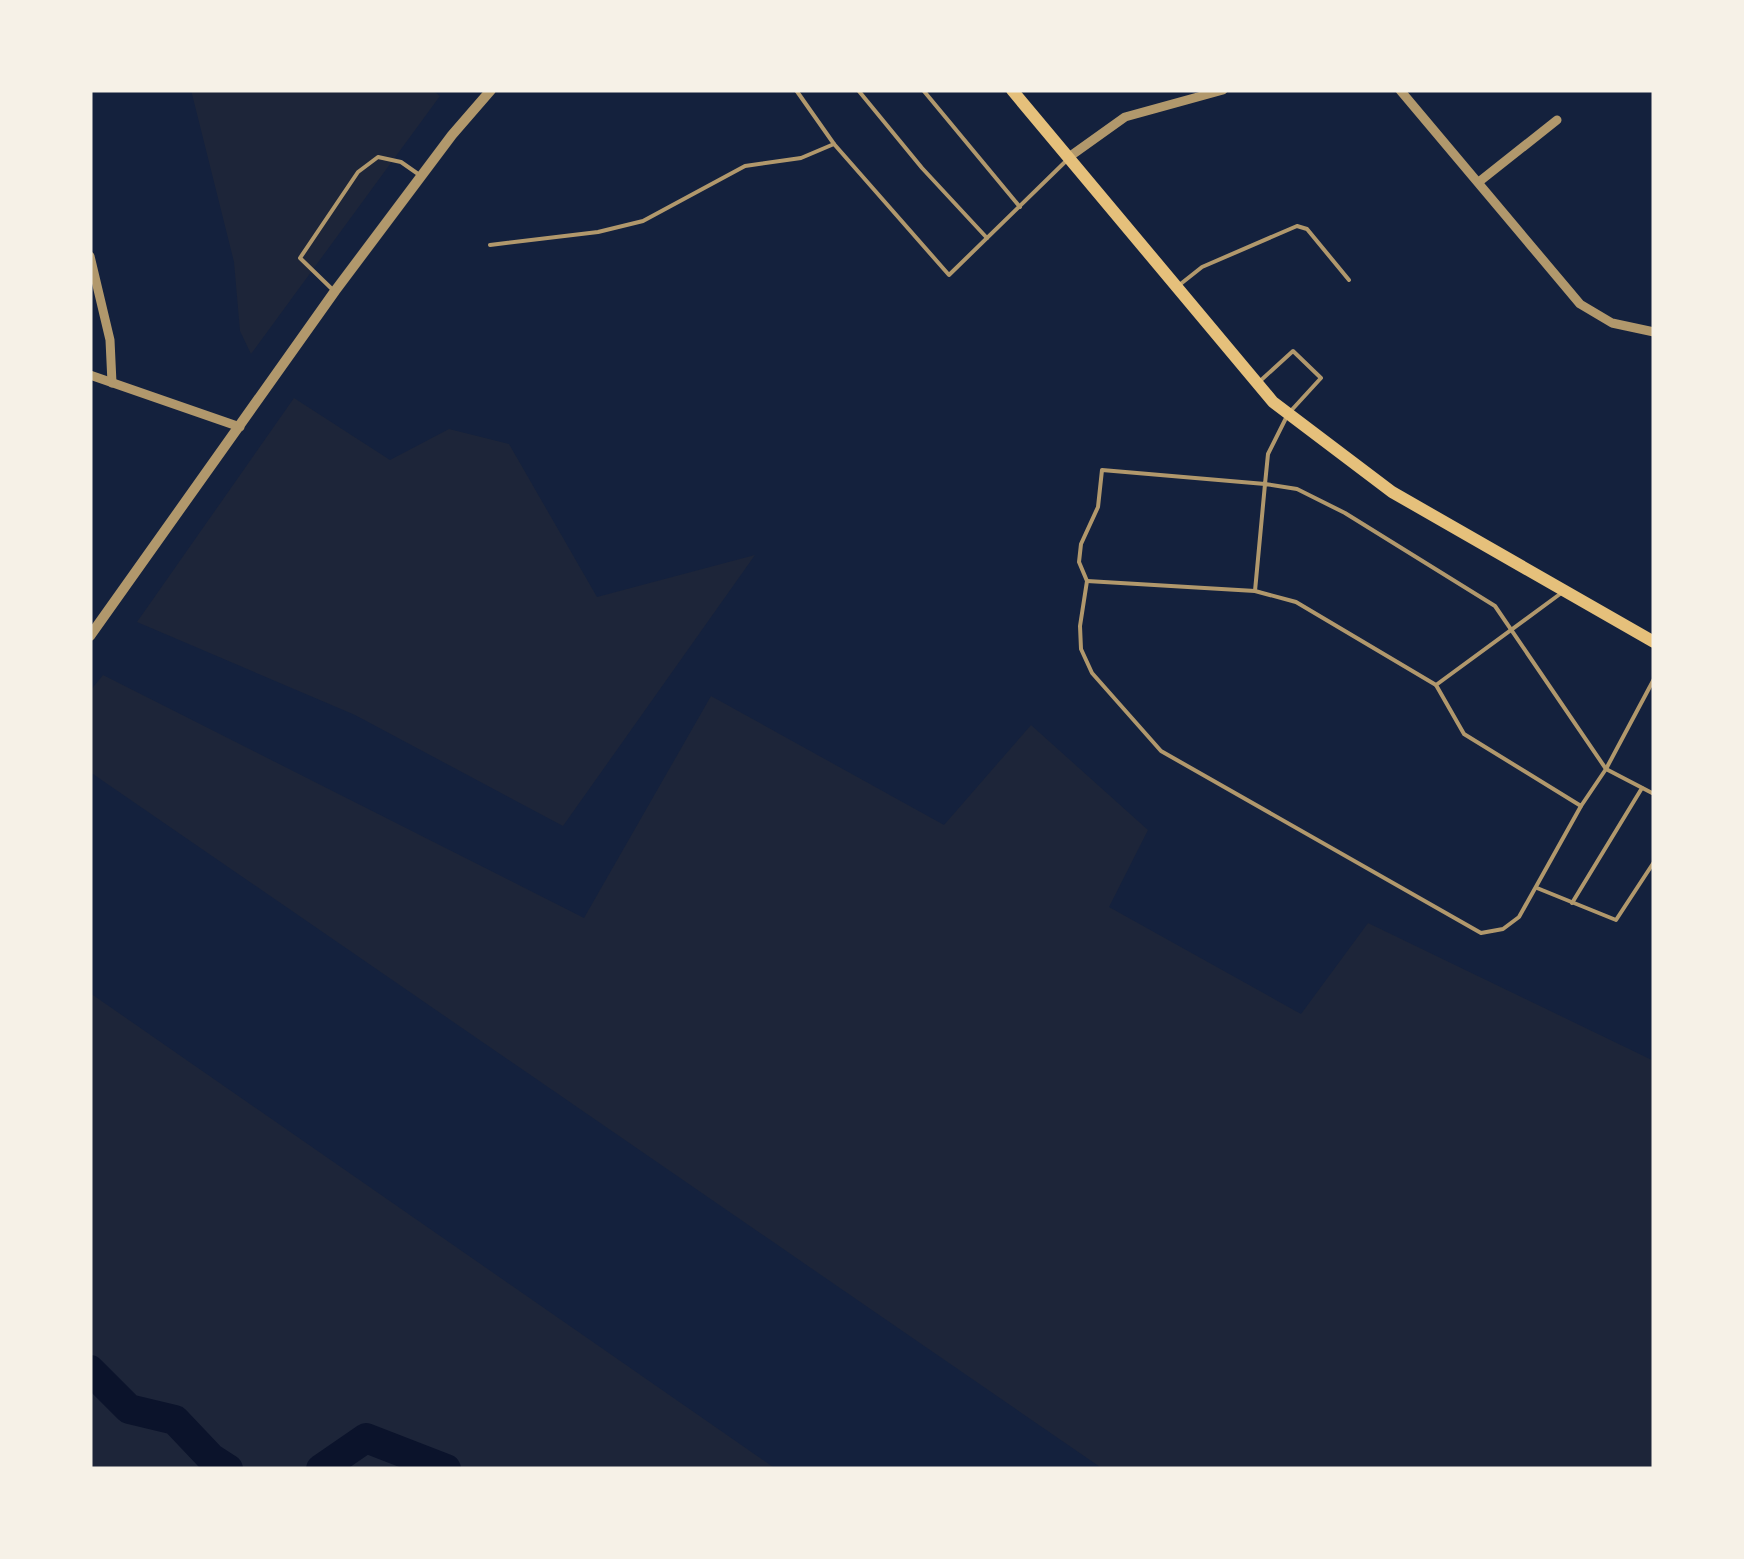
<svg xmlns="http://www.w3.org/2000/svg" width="1744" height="1559" font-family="'Fira Sans Condensed',sans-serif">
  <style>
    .green { fill: #1d2539 }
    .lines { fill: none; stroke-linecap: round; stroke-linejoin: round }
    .river { stroke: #0b132b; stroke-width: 30 }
    .service { stroke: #b1986c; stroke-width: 4 }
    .minor { stroke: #b1986c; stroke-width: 9 }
    .tertiary { stroke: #b1986c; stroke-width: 10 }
    .primary { stroke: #e5c07b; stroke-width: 12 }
  </style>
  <rect width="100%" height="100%" fill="#14213d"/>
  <g class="green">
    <polygon points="191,90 432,90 440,96 251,354 240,331 234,262"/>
    <polygon points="294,398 390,460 449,429 509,444 597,597 755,555 563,826 355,715 137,622"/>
    <polygon points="103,675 584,918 711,696 944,825 1031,725 1148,830 1109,907 1301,1014 1368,923 1654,1061 1654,1469 1103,1469 90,772 90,691"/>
    <polygon points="90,993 776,1469 90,1469"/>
  </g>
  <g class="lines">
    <g class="river">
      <polyline points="90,1370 129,1409 175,1420 211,1458 228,1469"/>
      <polyline points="321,1469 366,1438 446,1469"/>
    </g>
    <g class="service">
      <polyline points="796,90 834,144 949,275 1066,161"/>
      <polyline points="858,90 922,168 987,238"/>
      <polyline points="923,90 1020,207"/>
      <polyline points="490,245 598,232 643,221 745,166 801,158 834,144"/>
      <polyline points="1178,286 1202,267 1297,226 1307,229 1349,280"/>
      <polyline points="334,291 300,258 358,172 378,157 401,162 421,176"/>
      <polyline points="1259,382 1293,351 1321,378 1288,414 1268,454 1265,484 1102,470 1098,507 1081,544 1079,562 1087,581 1080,626 1081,649 1092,673 1161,751 1481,933 1503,929 1519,917 1581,806"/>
      <polyline points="1087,581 1255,591"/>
      <polyline points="1560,594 1436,685 1464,734 1581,806 1606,769 1654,679"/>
      <polyline points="1436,685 1296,602 1255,591 1265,484 1297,489 1345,513 1495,606 1606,769 1654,794"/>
      <polyline points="1537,888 1616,920 1654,862"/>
      <polyline points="1572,903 1642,788"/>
    </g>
    <g class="minor">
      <polyline points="1400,90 1580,304 1612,323 1654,332"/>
      <polyline points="1069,157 1125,117 1223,90"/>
      <polyline points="1480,181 1557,120"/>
      <polyline points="90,256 110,340 112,383"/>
      <polyline points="90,375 240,427"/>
    </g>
    <polyline class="tertiary" points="90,636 335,291 452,135 491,90"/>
    <polyline class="primary" points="1012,90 1273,402 1392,492 1654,642"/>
  </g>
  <rect width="1744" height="1559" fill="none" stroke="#f6f1e7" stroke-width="185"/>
</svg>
